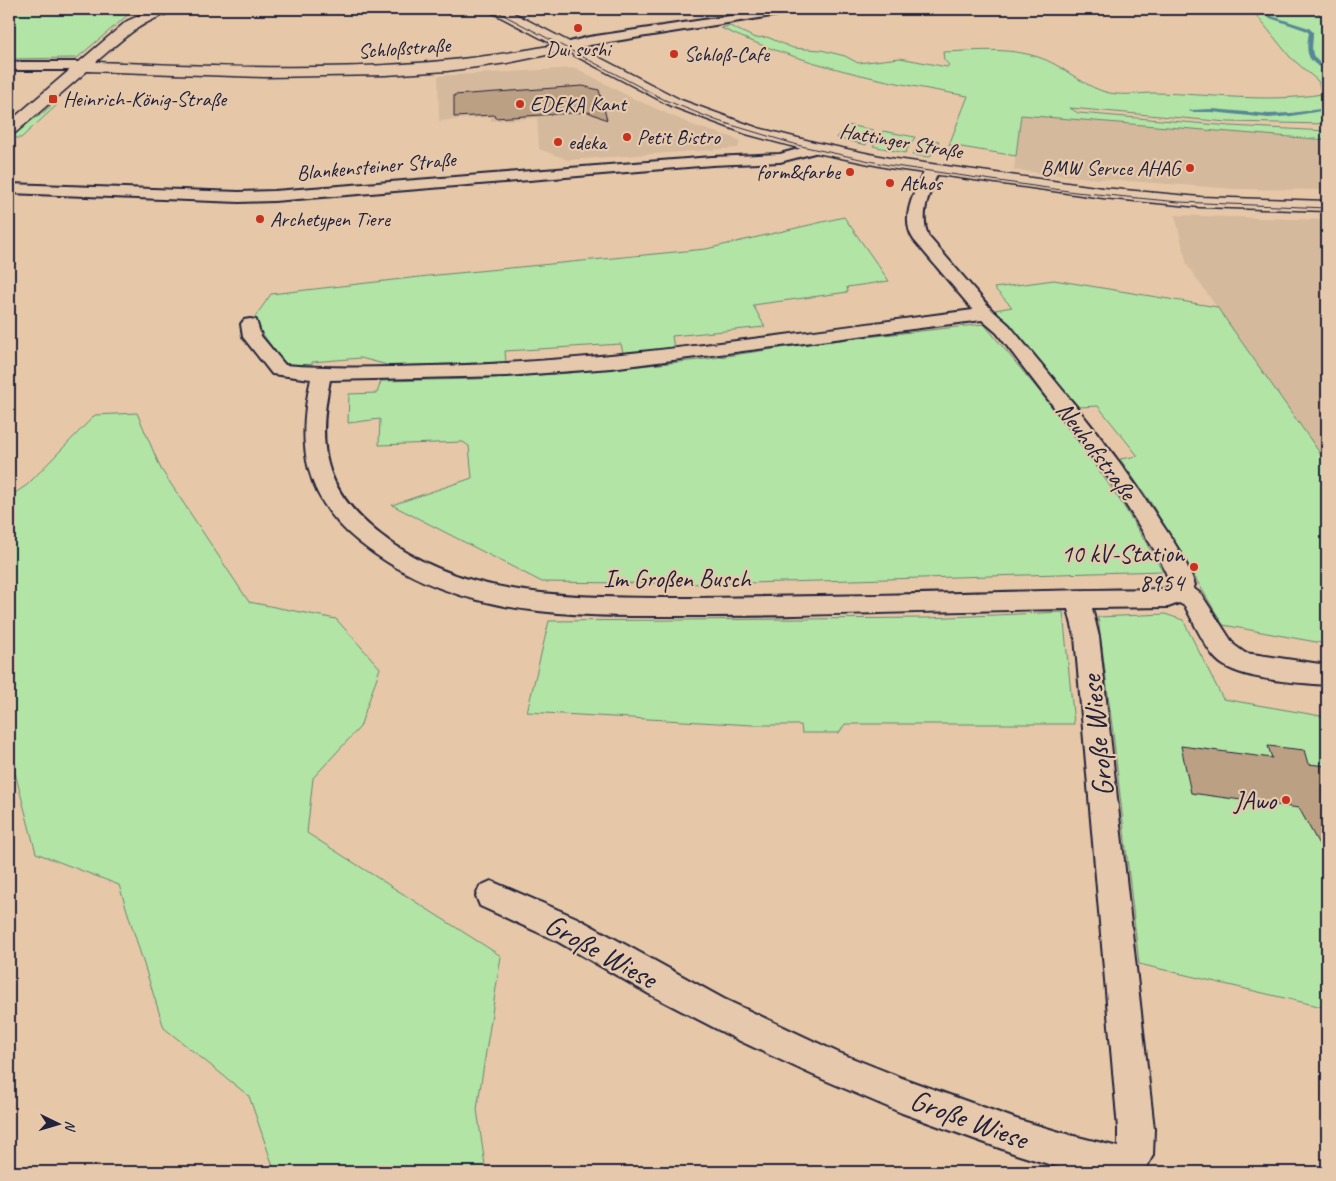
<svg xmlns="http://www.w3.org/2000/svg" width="1336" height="1181" font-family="Caveat,sans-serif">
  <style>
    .built { fill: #d5b99c }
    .green { fill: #b1e4a5; stroke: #6a8370 }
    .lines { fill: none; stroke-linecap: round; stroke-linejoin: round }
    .stream { fill: #568795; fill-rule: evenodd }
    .building { fill: #bca084; stroke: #22223b }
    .minor-casing { stroke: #22223b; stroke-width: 4 }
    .secondary-casing { stroke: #22223b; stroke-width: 3 }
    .minor { fill: #e6c9ad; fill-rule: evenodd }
    .secondary { fill: #e6c9ad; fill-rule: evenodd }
    .tram { stroke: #22223b; stroke-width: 1 }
    .poi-dot { fill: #c8321e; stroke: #e6c9ad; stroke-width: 2 }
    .labels { text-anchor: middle; stroke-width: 4.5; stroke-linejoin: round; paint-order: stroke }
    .far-street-label { font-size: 21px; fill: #22223b; stroke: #e6c9ad }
    .far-poi-label { font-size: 21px; fill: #22223b; stroke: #e6c9ad; text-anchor: start }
    .street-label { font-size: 25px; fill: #22223b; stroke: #e6c9ad }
    .poi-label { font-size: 25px; fill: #22223b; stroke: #e6c9ad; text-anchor: end }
    .near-street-label { font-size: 30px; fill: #22223b; stroke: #e6c9ad }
  </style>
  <rect width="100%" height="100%" fill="#e6c8a9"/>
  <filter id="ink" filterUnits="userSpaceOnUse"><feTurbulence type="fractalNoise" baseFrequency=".02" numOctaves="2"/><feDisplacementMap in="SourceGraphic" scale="10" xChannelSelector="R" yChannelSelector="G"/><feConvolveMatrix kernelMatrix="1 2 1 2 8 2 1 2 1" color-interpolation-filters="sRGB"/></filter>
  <g filter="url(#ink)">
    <g class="built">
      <polygon points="576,68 630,97 695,126 731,137 740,142 738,148 568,160 539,149 537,118 491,121 491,117 439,121 438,76"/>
      <polygon points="1021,115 1327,140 1327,190 1235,189 1088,178 1014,170"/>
      <polygon points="1175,215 1327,220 1327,463 1187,265"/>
    </g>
    <g class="green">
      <polygon points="9,9 143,9 129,14 77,58 9,59"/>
      <path d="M 1253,9 L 1312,9 L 1327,19 L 1327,124 L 1227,122 L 1070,108 L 1078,113 L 1091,114 L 1230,126 L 1327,131 L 1327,140 L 1021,115 L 1016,156 L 949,145 L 968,96 C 884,82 798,64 721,28 L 730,26 L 755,38 L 767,37 L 793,48 L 821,50 L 845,56 L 858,63 L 900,58 L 947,67 L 949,65 L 944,60 L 943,52 C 975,51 1007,47 1038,57 C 1061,64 1079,83 1102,91 C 1119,97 1137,93 1155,93 C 1210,94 1267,103 1322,94 L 1318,81 L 1290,57 L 1257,16 Z"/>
      <polygon points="53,104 58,104 21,138 9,138 32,117 38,117"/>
      <polygon points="847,125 874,130 866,145 837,138"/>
      <polygon points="883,131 915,137 905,153 873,146"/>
      <polygon points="922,138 939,141 930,157 912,155"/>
      <polygon points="844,217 889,281 847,287 848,292 753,305 765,327 672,336 674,348 623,353 621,344 505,351 506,362 391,366 361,358 312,362 312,365 294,367 288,365 279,357 253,320 271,294 437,275 706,249"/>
      <polygon points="1054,280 1217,307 1327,463 1327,644 1223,625 1151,503 1120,459 1138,456 1098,406 1079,407 995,310 1012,307 994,288"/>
      <polygon points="984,324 1072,431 1123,505 1163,571 714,584 542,582 392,505 472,478 469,446 463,442 379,445 380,419 348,423 349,394 377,393 381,381 476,379 569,373 699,360 821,342"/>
      <polygon points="137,413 161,469 249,602 336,619 380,668 360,727 313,778 307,833 501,956 477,1109 486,1172 275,1172 249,1096 164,1028 119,885 36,853 14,769 9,766 9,497 27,485 95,415"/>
      <polygon points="1063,612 1074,724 845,724 839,733 802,733 801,725 752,725 527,712 549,621 927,618"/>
      <polygon points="1165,614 1183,620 1223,699 1327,717 1327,1008 1139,964 1113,733 1098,617"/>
    </g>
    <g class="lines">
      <g class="stream">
        <path d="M 1267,9 L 1275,9 L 1266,12 L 1272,16 L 1309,28 L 1313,32 C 1313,51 1307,56 1327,67 L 1327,70 C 1307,63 1305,53 1309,33 L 1305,30 L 1270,18 L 1260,11 Z"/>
        <polygon points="1327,108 1327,110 1291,116 1269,118 1212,112 1191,112 1189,111 1191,110 1212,109 1269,114 1291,113"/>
      </g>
    </g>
    <g class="building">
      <polygon points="583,86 599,90 607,120 588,112 495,118 494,115 454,117 454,95"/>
      <polygon points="1181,746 1272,758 1268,746 1304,750 1308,764 1327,766 1327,859 1299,808 1191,793"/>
    </g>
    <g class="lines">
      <defs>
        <g id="minor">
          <polygon points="776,9 803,9 797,12 590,45 566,51 560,47 562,44 589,37"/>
          <polygon points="9,62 83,62 89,66 83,70 9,70"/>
          <polygon points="817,144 822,145 824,148 822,151 780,162 712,165 274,201 239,202 9,193 9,184 239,192 274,191 712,157 780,154"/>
          <path d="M 932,166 L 937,167 L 939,170 C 930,192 919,212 928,236 L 992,310 L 1009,325 C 1059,386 1111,446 1154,512 C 1169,535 1186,558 1195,585 L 1193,588 L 1201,594 L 1234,645 L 1245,653 L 1327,665 L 1327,685 C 1298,682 1237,681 1216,659 C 1205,647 1193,621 1185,606 L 1179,603 L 1168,607 L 1092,608 L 1099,637 L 1154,1129 L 1153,1155 L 1144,1172 L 1074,1172 L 1016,1154 L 902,1113 L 813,1075 L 738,1040 L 649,994 L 555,940 L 480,906 L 476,896 L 480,886 L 491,881 L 577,918 L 724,999 L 837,1052 L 902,1078 L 1016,1119 L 1070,1135 L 1118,1147 L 1118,1129 L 1075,637 L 1068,609 C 977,610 886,613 795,615 C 748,616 701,616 653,616 C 548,616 445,611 359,542 C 304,498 296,445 311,379 L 272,374 L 243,337 L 241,324 L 244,320 L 250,319 L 256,320 L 261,336 L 285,365 C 334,369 383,367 432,366 C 614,362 793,333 973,310 L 914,240 C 899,218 915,191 925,170 L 927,167 ZM 982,320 L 997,333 L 1111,481 L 1160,559 L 1171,585 L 1164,589 C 1050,590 936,594 822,596 C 768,597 715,598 661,598 C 564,597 460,597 381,535 C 324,491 316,449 330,380 L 507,376 L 611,368 Z"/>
        </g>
        <path id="secondary" d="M 155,9 L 174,9 L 172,12 C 138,23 123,39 96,62 C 252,68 401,75 554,45 L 491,12 L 489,9 L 506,9 L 681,100 L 758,128 L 818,143 L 889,158 L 1103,188 L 1200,197 L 1327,201 L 1327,211 L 1200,207 L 1103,198 L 889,168 L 817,153 L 746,134 L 671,106 L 566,51 L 507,63 L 447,71 L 386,75 L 265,77 L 87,71 L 15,133 L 9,135 L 9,122 L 127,21 Z"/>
      </defs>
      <use href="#minor" class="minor-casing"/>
      <use href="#secondary" class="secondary-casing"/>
      <use href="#minor" class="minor"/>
      <use href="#secondary" class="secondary"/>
      <polyline class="tram" points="492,9 665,100 718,121 801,146 888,165 1075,192 1179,202 1327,208"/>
    </g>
  </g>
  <g class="poi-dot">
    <circle cx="578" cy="28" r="5"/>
    <circle cx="674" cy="54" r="5"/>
    <rect x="48" y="94" width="10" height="10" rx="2.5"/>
    <circle cx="520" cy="104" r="5"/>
    <circle cx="627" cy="137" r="5"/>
    <circle cx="558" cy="142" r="5"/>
    <circle cx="1190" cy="168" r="5"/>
    <circle cx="850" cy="172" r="5"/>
    <circle cx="890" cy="183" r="5"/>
    <circle cx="260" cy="219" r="5"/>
    <circle cx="1194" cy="567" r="5"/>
    <circle cx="1286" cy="800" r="5"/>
  </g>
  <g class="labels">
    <g class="far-street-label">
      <text transform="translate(404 48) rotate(-4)" y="7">Schloßstraße</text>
      <text transform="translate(901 141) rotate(10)" y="7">Hattinger Straße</text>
      <text transform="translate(376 166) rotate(-5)" y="7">Blankensteiner Straße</text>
    </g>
    <g class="far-poi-label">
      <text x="578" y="56" text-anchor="middle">Dui sushi</text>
      <text x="684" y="61">Schloß-Cafe</text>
      <text x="63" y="106">Heinrich-König-Straße</text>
      <text x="530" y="111">EDEKA Kant</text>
      <text x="637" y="144">Petit Bistro</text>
      <text x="568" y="149">edeka</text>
      <text x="1180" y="175" text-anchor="end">BMW Servce AHAG</text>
      <text x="840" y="179" text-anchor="end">form&amp;farbe</text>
      <text x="900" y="190">Athos</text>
      <text x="270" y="226">Archetypen Tiere</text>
    </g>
    <g class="street-label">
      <text transform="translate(1097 450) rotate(53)" y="9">Neuhofstraße</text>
      <text x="677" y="587">Im Großen Busch</text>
    </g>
    <g class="poi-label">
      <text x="1184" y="562">10 kV-Station<tspan x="1184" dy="29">8954</tspan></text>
      <text x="1276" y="809">JAwo</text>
    </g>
    <g class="near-street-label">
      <text transform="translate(1097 736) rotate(-96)" y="10">Große Wiese</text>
      <text transform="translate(601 951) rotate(29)" y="10">Große Wiese</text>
      <text transform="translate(969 1119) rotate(20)" y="10">Große Wiese</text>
    </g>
  </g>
  <rect width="1336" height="1181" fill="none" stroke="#e6c9ad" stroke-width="30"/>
  <rect x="15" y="15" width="1306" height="1151" fill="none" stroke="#22223b" stroke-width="2" filter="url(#ink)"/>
  <g transform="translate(58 1124) rotate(95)" stroke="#e6c9ad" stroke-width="4" paint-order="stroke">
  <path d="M0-4L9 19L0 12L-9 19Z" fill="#22223b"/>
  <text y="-8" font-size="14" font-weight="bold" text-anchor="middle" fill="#22223b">N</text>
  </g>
</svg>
